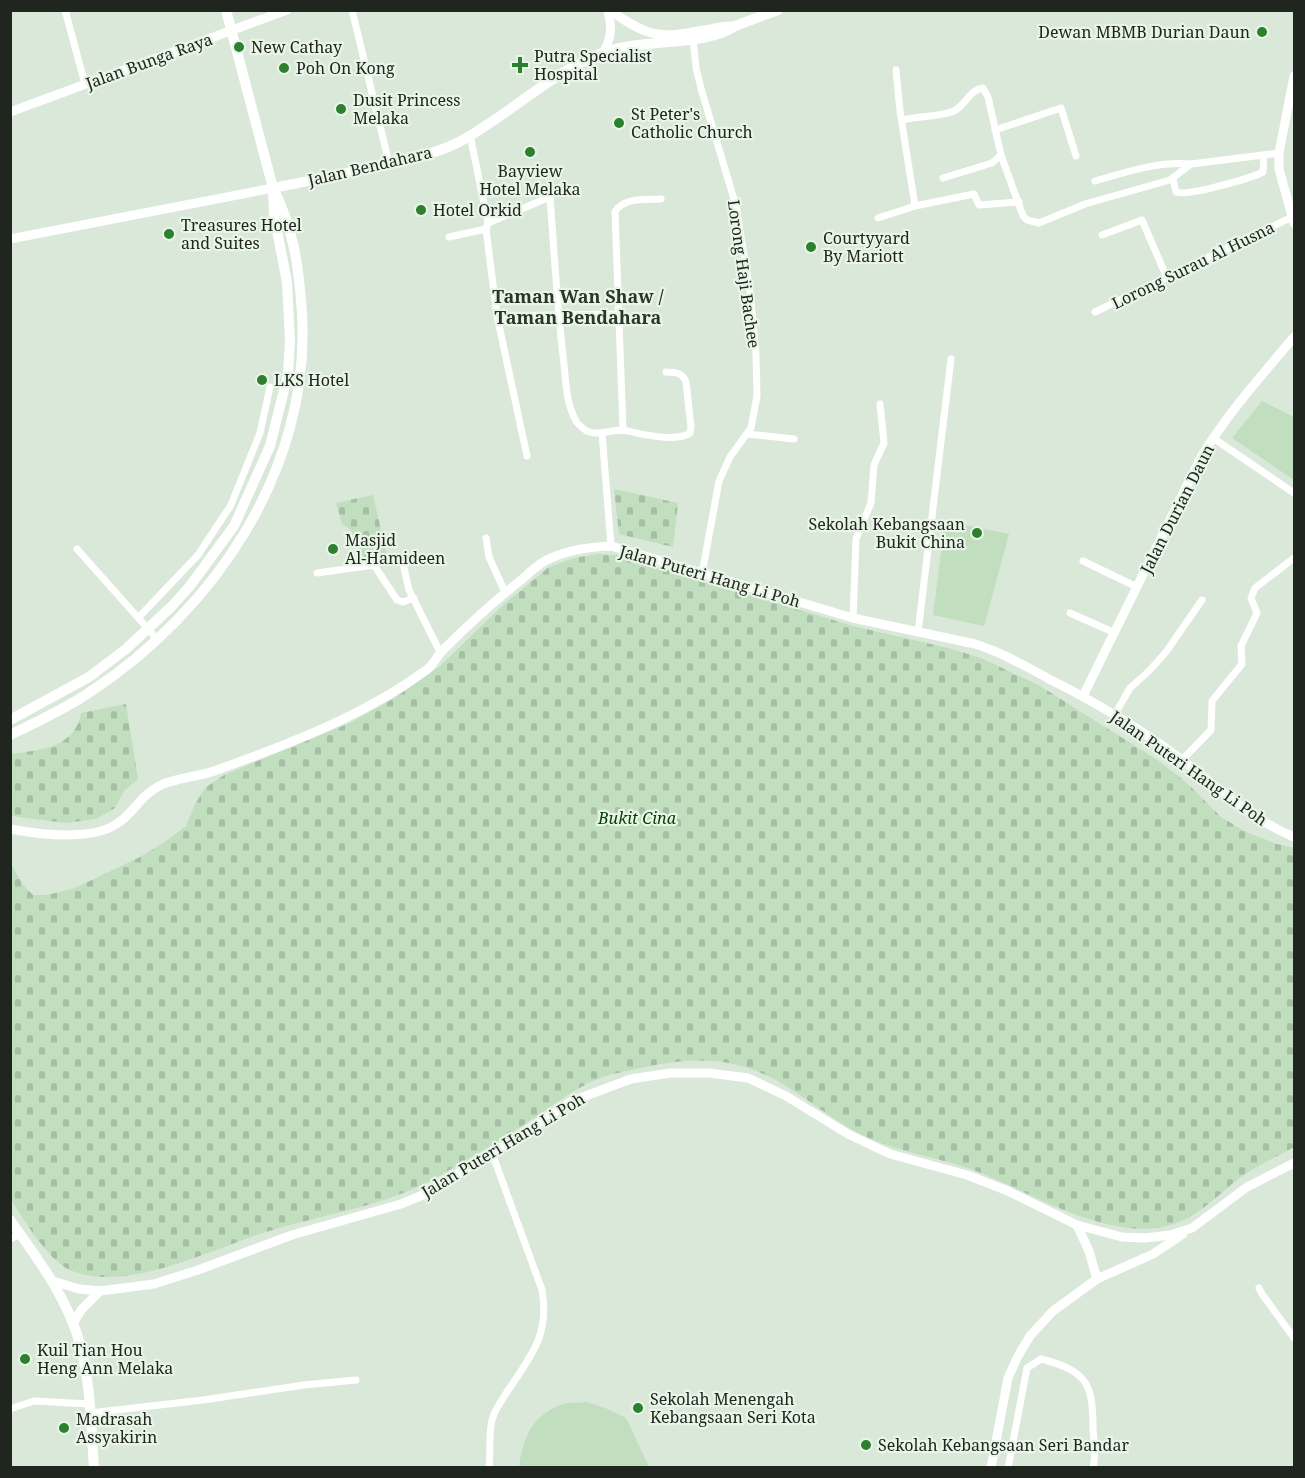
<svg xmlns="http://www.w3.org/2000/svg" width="1305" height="1478" font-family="'Noto Serif',serif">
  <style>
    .grass { fill: #c1debf }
    .cemetery { fill: url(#cemetery-stones) }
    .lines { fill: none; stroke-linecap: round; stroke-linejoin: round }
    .street { stroke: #fff; stroke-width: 7 }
    .secondary { stroke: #fff; stroke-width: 9 }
    .primary { stroke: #fff; stroke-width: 10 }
    .poi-dot { fill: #2c802e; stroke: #e8f5e7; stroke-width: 2 }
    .labels { text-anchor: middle; stroke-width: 4.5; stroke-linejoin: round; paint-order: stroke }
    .poi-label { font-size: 16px; fill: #202520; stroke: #e8f5e7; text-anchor: start }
    .street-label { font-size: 16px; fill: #202520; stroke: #e8f5e7 }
    .park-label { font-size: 16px; font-style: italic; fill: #004306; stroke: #e8f5e7 }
    .neighbourhood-label { font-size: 18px; font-weight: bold; fill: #2b362b; stroke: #e8f5e7 }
  </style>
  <defs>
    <pattern id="cemetery-stones" width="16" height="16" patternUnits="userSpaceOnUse" patternTransform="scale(1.5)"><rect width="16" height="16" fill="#c1debf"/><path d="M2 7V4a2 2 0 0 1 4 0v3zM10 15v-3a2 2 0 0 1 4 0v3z" fill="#a6bea4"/></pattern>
  </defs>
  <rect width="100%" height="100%" fill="#dae8da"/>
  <g class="grass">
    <polygon points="1262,401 1294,417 1294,480 1232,438"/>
    <polygon points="945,521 1009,534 984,626 933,615"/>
    <path d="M 587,1402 L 605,1408 L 626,1418 L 649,1467 L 519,1467 C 523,1438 532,1415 563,1404 C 570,1402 580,1403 587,1402 Z"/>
  </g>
  <g class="cemetery">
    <polygon points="614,489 678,503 673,547 619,534"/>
    <polygon points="373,495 387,556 365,559 359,550 351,530 342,524 336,503"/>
    <path d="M 598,554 L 617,555 L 853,626 L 948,648 L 981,658 L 1040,686 L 1159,761 L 1187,783 L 1221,817 L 1246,832 L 1277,844 L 1294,848 L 1294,1147 C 1280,1155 1264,1162 1250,1171 C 1225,1186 1203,1215 1174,1224 C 1110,1245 1030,1191 971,1169 C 933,1156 892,1151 856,1132 C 816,1110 783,1076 738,1065 C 698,1055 658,1064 618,1073 C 582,1080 555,1105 525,1124 C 497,1142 468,1160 439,1176 C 385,1207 322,1214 263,1233 C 211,1250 124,1294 70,1270 C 47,1259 25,1221 11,1200 L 10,862 L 23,885 L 33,895 L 47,895 L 75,888 L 140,857 L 166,841 L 186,826 L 194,806 L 205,788 L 224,775 L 350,723 L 393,699 L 440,666 L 504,604 L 549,567 L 574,558 Z"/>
    <path d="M 126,704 L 138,779 L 124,791 L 115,808 L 96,819 L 66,823 L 11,816 L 11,754 C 40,750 75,748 81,713 Z"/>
  </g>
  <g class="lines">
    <g class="street">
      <polyline points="65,10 85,84"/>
      <polyline points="352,10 389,163"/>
      <polyline points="693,38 696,68 702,92 736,206 750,292 756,354 757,396 751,428 730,457 719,481 702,574"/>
      <polyline points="896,70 900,111 915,206"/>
      <path d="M 902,120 C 917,116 941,117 954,111 C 966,105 969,90 983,88 L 988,97 L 1001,155 L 992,163 L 943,178"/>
      <polyline points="995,130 1061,108 1076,156"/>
      <polyline points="470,135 488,223"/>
      <polyline points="1001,155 1023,216 1027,220 1039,223 1085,204 1170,180 1191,164 1279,153"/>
      <path d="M 1173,179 L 1176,192 C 1187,197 1251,178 1263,172 L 1264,155"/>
      <path d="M 1095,181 C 1127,172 1157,161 1191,164"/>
      <polyline points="878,218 915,206 974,194 979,205 1019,202"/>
      <polyline points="486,229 497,316 527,456"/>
      <polyline points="1102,235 1142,220 1167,278"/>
      <path d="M 449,237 L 486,229 L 488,223 L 550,197 C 554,250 557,303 563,356 C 566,377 565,400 575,419 C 576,423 580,426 584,429 C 595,439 614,427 628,431 C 642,435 677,442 690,433 L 691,427 L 686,382 C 682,372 676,373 666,372"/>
      <polyline points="1095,312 1292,217"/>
      <polyline points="497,316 620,314"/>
      <path d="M 623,429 L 615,212 C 623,197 646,200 661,199"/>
      <polyline points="602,433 611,546"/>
      <polyline points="747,434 794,439"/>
      <polyline points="1213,438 1294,493"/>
      <polyline points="486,538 489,557 505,592"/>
      <polyline points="77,549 157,639"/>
      <polyline points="402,559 409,590 440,652"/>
      <polyline points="1083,561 1137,587"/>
      <polyline points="317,573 374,565 397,600 403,602 414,598"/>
      <polyline points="1070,613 1115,633"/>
      <polyline points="139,617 198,555 231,505 260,433 270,387"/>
      <polyline points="853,618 856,539 871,503 874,465 884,443 880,404"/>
      <polyline points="918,632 951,359"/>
      <polyline points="1114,716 1130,688 1149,671 1166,652 1202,600"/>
      <polyline points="1182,760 1211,730 1212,701 1242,664 1241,646 1257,613 1251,598 1255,588 1294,558"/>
      <polyline points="10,1239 20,1234"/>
      <polyline points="1259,1288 1262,1294 1294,1338"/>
      <polyline points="10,1409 34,1401 90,1404"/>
      <polyline points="90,1413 203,1400 304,1385 356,1380"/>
      <path d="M 489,1468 C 491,1453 488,1429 493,1417 C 496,1408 502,1400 507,1392 C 530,1357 550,1336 542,1290 L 492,1153"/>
      <path d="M 1008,1468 L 1027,1368 L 1041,1359 C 1087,1371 1093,1383 1093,1429 C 1094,1442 1096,1455 1093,1468"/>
    </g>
    <g class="secondary">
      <path d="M 610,10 C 647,37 659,39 704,30 C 713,29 723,25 732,26"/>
      <path d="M 603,53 C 612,37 612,28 608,10"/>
      <polyline points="1294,76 1279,153 1279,169 1294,223"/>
      <polyline points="10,112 287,10"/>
      <polyline points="10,239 273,188"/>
      <path d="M 1083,696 L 1201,457 C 1228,413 1261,376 1294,337"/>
      <path d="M 10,829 C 37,834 75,838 101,831 C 132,822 135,798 161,785 C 178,777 199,777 217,770 C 289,744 363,716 425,671 C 433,666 436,657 443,650 C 467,626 493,602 520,581 C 528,574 536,566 545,561 C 565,550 588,547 611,546 L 853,618 L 975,644 C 1001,652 1025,666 1049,679 C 1095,702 1141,729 1182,760 C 1220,789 1249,818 1294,837"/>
      <polyline points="1077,1225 1089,1251 1097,1279"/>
      <polyline points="53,1281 79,1289 100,1291 154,1284 198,1270 292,1235 401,1204 423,1195 492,1153 572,1101 631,1079 670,1073 709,1073 748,1078 786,1096 848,1134 890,1154 967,1175 1008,1191 1077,1225 1122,1237 1145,1238 1170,1235 1192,1228 1247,1187 1294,1163"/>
      <polyline points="73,1323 82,1309 100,1291"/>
      <polyline points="991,1468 1008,1378 1018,1356 1030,1336 1053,1311 1097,1279 1153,1254 1183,1234"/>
    </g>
    <g class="primary">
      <path d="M 273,188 C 315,180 357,171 398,161 C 419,156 440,152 459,142 C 509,115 549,74 602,53 C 641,38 704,47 735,26 L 778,10"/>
      <polyline points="10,720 89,677 126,649 171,607 190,586 234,526 270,446 288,374 290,341 287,282 274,215 273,191"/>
      <path d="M 10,735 C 37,722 65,709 90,692 C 215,610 311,468 302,314 C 299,268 294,229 273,188 L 226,10"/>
      <path d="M 10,1220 C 38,1259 67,1297 80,1344 C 91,1384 91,1427 94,1468"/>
    </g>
  </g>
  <g class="poi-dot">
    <circle cx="1262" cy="32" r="6"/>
    <circle cx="239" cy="47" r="6"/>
    <path d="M517 56h6v6h6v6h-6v6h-6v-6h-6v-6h6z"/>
    <circle cx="284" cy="68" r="6"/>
    <circle cx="341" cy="109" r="6"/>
    <circle cx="619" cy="123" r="6"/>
    <circle cx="530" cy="152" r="6"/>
    <circle cx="421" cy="210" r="6"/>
    <circle cx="169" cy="234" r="6"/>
    <circle cx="811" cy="247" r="6"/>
    <circle cx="262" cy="380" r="6"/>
    <circle cx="977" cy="533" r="6"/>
    <circle cx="333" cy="549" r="6"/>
    <circle cx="25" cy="1359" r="6"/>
    <circle cx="638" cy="1408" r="6"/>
    <circle cx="64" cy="1428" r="6"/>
    <circle cx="866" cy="1445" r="6"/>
  </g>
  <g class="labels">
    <g class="poi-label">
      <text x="1250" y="38" text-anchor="end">Dewan MBMB Durian Daun</text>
      <text x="251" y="53">New Cathay</text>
      <text x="534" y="62">Putra Specialist<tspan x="534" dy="18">Hospital</tspan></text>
      <text x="296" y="74">Poh On Kong</text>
      <text x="353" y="106">Dusit Princess<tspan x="353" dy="18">Melaka</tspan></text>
      <text x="631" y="120">St Peter's<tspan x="631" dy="18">Catholic Church</tspan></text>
      <text x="530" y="177" text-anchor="middle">Bayview<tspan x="530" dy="18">Hotel Melaka</tspan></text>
      <text x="433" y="216">Hotel Orkid</text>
      <text x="181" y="231">Treasures Hotel<tspan x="181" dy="18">and Suites</tspan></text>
      <text x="823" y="244">Courtyyard<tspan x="823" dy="18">By Mariott</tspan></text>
      <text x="274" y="386">LKS Hotel</text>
      <text x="965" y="530" text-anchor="end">Sekolah Kebangsaan<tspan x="965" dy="18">Bukit China</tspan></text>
      <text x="345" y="546">Masjid<tspan x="345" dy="18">Al-Hamideen</tspan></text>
      <text x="37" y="1356">Kuil Tian Hou<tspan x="37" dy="18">Heng Ann Melaka</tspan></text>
      <text x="650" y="1405">Sekolah Menengah<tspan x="650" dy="18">Kebangsaan Seri Kota</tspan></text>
      <text x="76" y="1425">Madrasah<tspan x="76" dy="18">Assyakirin</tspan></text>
      <text x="878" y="1451">Sekolah Kebangsaan Seri Bandar</text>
    </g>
    <g class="street-label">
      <text transform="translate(149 61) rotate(-20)" y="6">Jalan Bunga Raya</text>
      <text transform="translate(370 166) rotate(-13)" y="6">Jalan Bendahara</text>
      <text transform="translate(1193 265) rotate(-26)" y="6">Lorong Surau Al Husna</text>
      <text transform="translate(744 274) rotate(82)" y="6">Lorong Haji Bachee</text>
      <text transform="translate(1177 509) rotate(-63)" y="6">Jalan Durian Daun</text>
      <text transform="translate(710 576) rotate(16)" y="6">Jalan Puteri Hang Li Poh</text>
      <text transform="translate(1189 768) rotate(35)" y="6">Jalan Puteri Hang Li Poh</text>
      <text transform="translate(503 1145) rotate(-31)" y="6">Jalan Puteri Hang Li Poh</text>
    </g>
    <g class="park-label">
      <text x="637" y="824">Bukit Cina</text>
    </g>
    <g class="neighbourhood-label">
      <text x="578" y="303">Taman Wan Shaw /<tspan x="578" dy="21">Taman Bendahara</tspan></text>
    </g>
  </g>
  <rect width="1305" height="1478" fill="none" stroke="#202520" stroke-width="24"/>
</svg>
